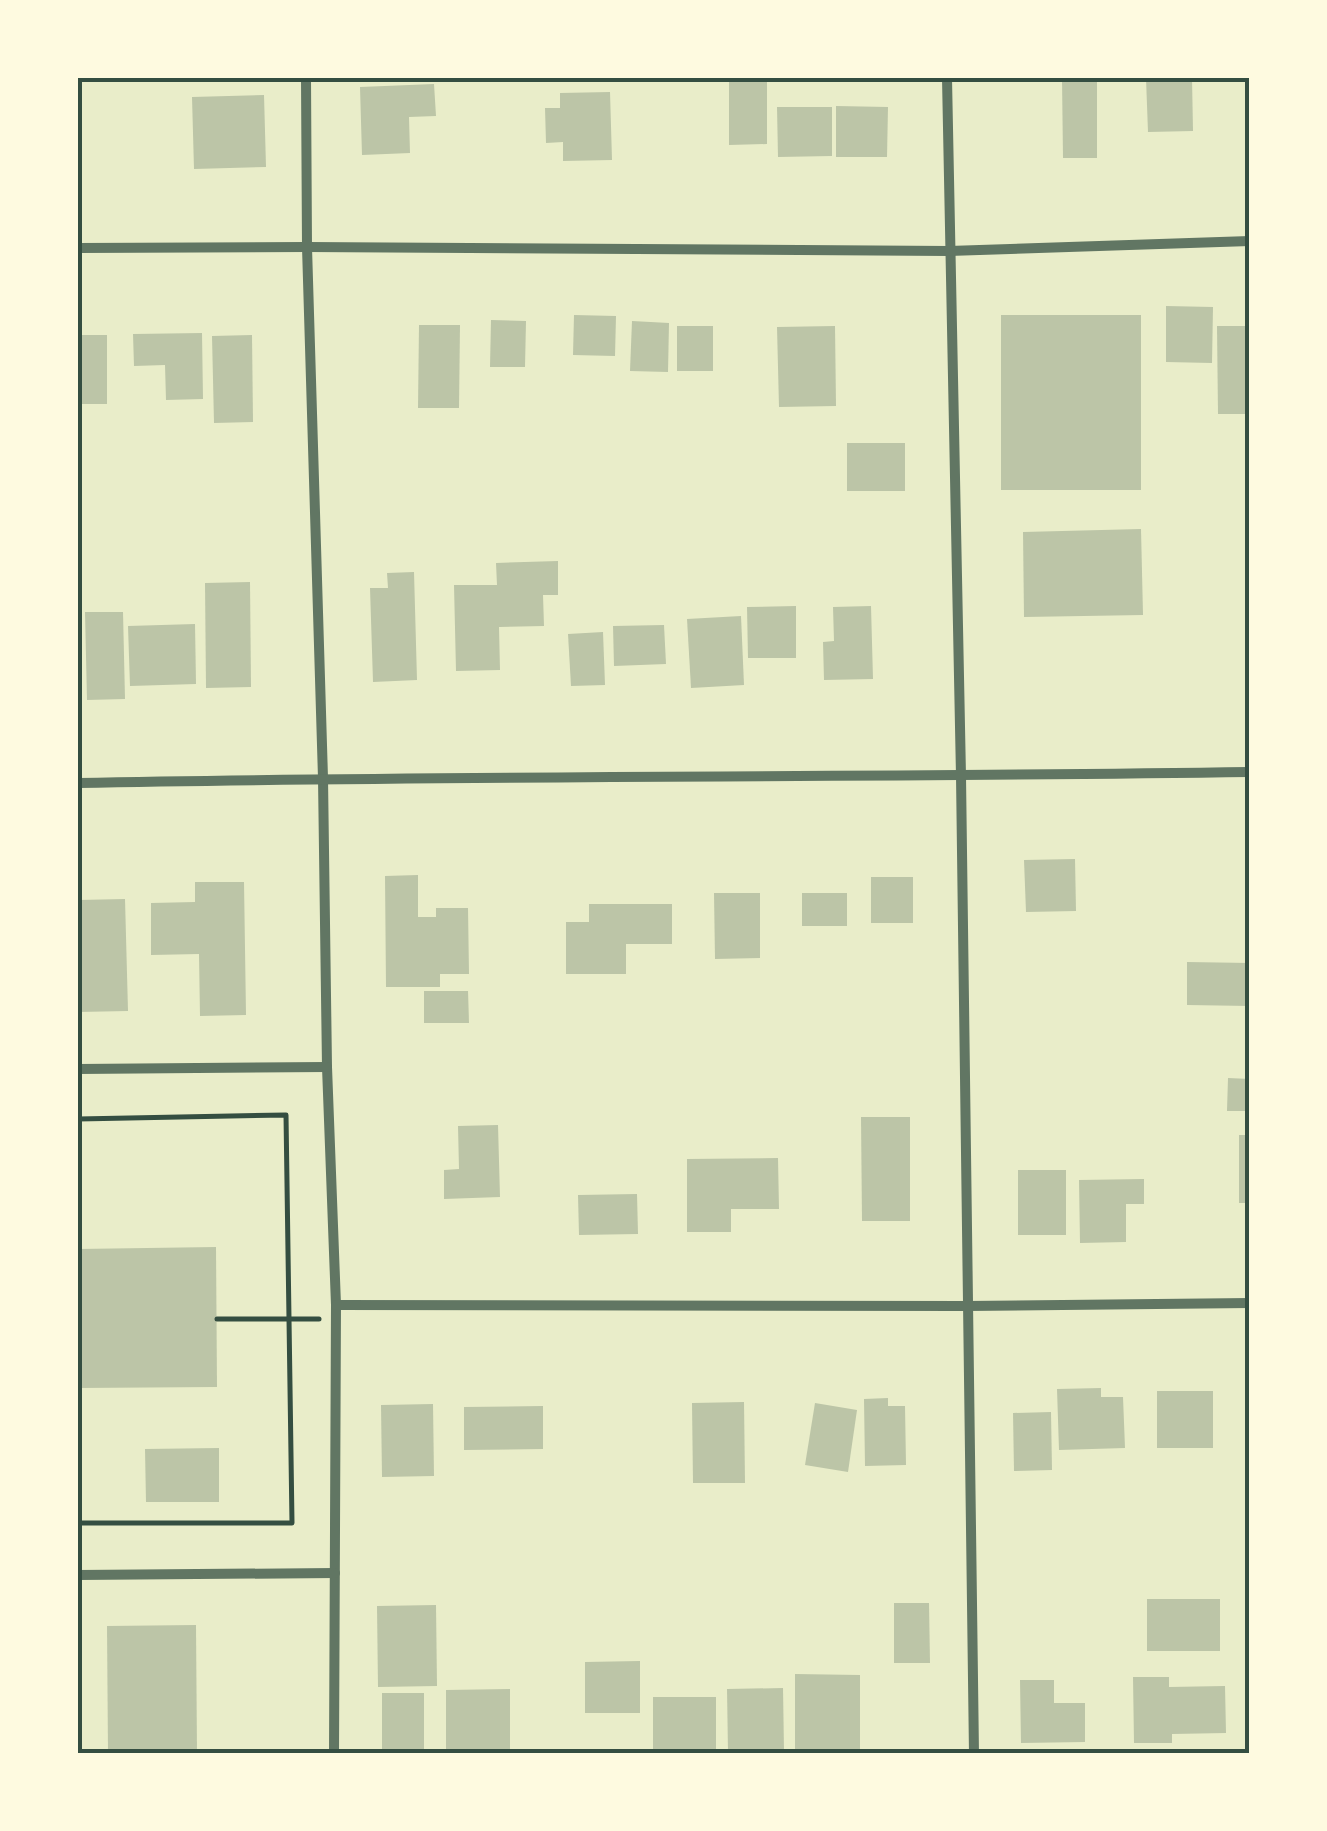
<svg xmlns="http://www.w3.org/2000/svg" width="1327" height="1831" font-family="'Asap Condensed',sans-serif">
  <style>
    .building { fill: #bcc5a7 }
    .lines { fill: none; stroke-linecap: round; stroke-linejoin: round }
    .path { stroke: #344e41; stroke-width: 5 }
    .minor { stroke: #617663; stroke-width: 10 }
    .neatline { fill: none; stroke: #344e41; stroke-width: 4 }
  </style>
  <rect width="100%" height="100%" fill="#e9edc9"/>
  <g class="building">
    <polygon points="729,78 767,78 767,144 729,145"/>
    <polygon points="1062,78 1097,78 1097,158 1063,158"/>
    <polygon points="1146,78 1192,78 1193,131 1148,132"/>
    <polygon points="434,84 436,116 409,117 410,153 362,155 360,87"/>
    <polygon points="610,92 612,160 563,161 563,142 546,143 545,108 560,108 560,93"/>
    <polygon points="264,95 266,167 194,169 192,97"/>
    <polygon points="836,106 888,107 887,157 836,157"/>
    <polygon points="777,107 832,107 832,156 778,157"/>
    <polygon points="1166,306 1213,307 1212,363 1166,362"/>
    <polygon points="574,315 616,316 615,356 573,355"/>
    <rect x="1001" y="315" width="140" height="175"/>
    <polygon points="491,320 526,321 525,367 490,367"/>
    <polygon points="632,321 669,323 668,372 630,371"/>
    <polygon points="419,325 460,325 459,408 418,408"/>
    <rect x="677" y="326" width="36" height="45"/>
    <polygon points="835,326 836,406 779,407 777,327"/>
    <polygon points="1217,326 1250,326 1250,414 1218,414"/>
    <polygon points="202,333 203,399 166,400 165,365 134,366 133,334"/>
    <rect x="78" y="335" width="29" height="69"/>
    <polygon points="252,335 253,422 214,423 212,336"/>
    <rect x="847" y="443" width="58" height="48"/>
    <polygon points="1141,529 1143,615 1024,617 1023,532"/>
    <polygon points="558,561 558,595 543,595 544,626 499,627 500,670 456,671 454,585 497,585 496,563"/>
    <polygon points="414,572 417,680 373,682 370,588 388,588 387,573"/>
    <polygon points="250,582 251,687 206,688 205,583"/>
    <polygon points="796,606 796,658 748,658 747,607"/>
    <polygon points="871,606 873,679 824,680 823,642 834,641 833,607"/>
    <polygon points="85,612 123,612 125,699 87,700"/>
    <polygon points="741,616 744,685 691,688 687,619"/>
    <polygon points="195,624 196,684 130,686 128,626"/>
    <polygon points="664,625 666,664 614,666 613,626"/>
    <polygon points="603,632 605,685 571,686 568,634"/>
    <polygon points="1075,859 1076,911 1026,912 1024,860"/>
    <polygon points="418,875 418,917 436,917 436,908 468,908 469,974 440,974 440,987 386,987 385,876"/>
    <rect x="871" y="877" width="42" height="46"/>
    <polygon points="195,882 244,882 246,1015 200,1016 199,954 151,955 151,903 195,902"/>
    <polygon points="714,893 760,893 760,958 715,959"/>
    <rect x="802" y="893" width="45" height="33"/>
    <polygon points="125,899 128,1011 78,1012 78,900"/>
    <polygon points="589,904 672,904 672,944 626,944 626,974 566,974 566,922 589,922"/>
    <polygon points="1187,962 1250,963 1250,1006 1187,1005"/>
    <polygon points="424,991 468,991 469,1023 424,1023"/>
    <polygon points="1228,1078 1250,1079 1250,1111 1227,1111"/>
    <polygon points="861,1117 910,1117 910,1221 862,1221"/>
    <polygon points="498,1125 500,1197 444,1199 444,1170 459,1169 458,1126"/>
    <rect x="1239" y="1135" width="11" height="68"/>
    <polygon points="778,1158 779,1209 731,1209 731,1232 687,1232 687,1159"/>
    <rect x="1018" y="1170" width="48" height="65"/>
    <polygon points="1144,1179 1144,1204 1126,1204 1126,1242 1080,1243 1079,1180"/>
    <polygon points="637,1194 638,1234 579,1235 578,1195"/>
    <polygon points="216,1247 217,1387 78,1388 78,1249"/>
    <polygon points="1101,1388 1101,1397 1123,1397 1125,1448 1059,1450 1057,1389"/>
    <rect x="1157" y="1391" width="56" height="57"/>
    <polygon points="888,1398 888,1406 905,1406 906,1465 865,1466 864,1399"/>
    <polygon points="744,1402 745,1483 693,1483 692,1403"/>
    <polygon points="815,1403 857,1410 848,1472 805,1465"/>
    <polygon points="433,1404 434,1476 382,1477 381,1405"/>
    <polygon points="543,1406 543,1449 464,1450 464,1407"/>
    <polygon points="1051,1412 1052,1470 1014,1471 1013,1413"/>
    <polygon points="219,1448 219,1502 146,1502 145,1449"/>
    <rect x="1147" y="1599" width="73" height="52"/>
    <polygon points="894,1603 929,1603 930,1663 894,1663"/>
    <polygon points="436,1605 437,1686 378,1687 377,1606"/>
    <polygon points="196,1625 197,1754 108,1754 107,1626"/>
    <polygon points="640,1661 640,1713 585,1713 585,1662"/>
    <polygon points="795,1674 860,1675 860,1754 795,1754"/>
    <polygon points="1133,1677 1169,1677 1169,1687 1225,1686 1226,1733 1172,1734 1172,1743 1134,1743"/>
    <polygon points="1020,1680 1054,1680 1054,1703 1085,1703 1085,1742 1021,1743"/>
    <polygon points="783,1688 784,1751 728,1752 727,1689"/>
    <polygon points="510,1689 510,1754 446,1754 446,1690"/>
    <rect x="382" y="1693" width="42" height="61"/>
    <rect x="653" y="1697" width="63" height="57"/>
  </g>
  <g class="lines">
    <g class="path">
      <polyline points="78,1119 286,1115 292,1523 78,1523"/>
      <polyline points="217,1319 319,1319"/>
    </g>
    <g class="minor">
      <polyline points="306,78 307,247 323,778 327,1067 336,1305 334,1754"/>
      <polyline points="947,78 961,776 974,1754"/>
      <polyline points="78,248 307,247 949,251 1250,241"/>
      <path d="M 78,783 C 468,775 859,778 1250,772"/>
      <polyline points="78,1069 327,1067"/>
      <polyline points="336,1305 967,1306 1250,1303"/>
      <polyline points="78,1575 335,1573"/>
    </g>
  </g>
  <rect width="1327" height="1831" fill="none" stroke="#fefae0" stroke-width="160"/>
  <rect x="80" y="80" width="1167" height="1671" class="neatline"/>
</svg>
